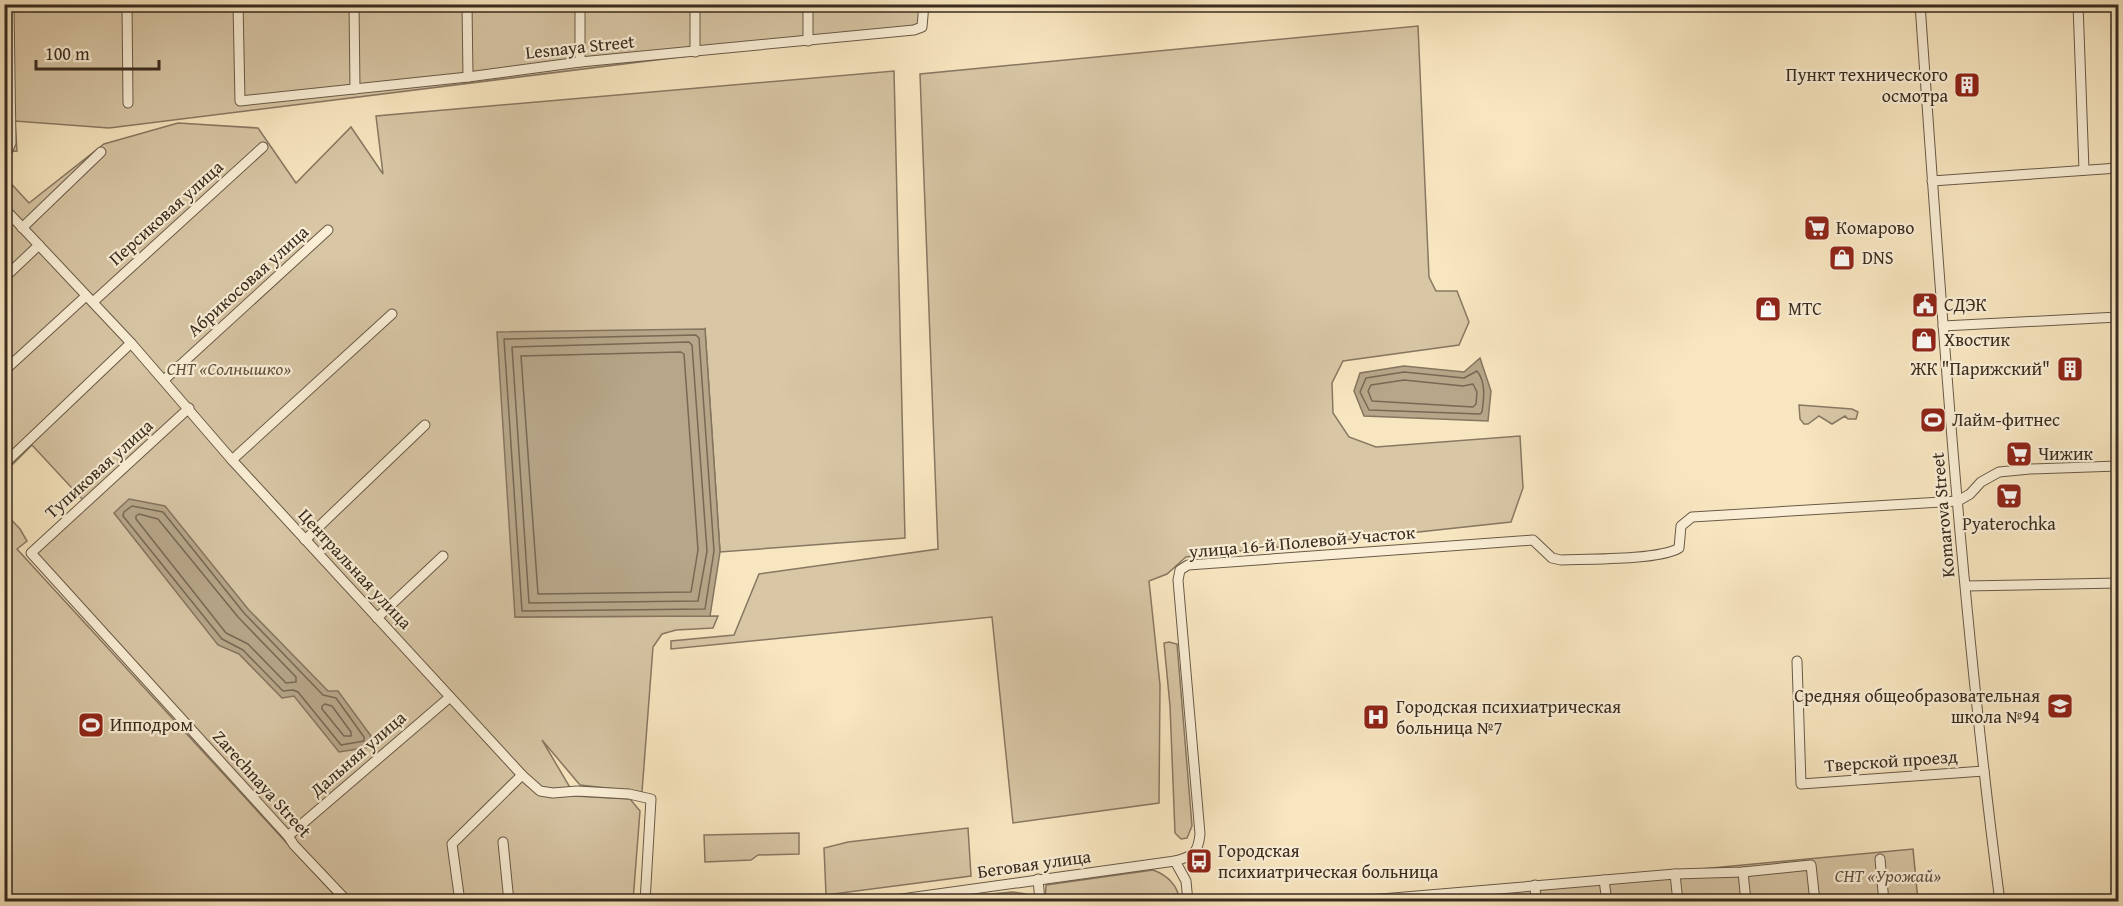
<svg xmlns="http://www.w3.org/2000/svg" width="2123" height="906" font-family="'Gentium Book Plus',serif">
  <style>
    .green { fill: #d8c6a5; stroke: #887862; stroke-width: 1.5 }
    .water { fill: #b7a689; stroke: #85755f; stroke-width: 1.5 }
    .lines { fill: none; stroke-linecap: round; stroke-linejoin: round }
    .shore { stroke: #786854; stroke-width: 1.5 }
    .minor-casing { stroke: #695a47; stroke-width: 11 }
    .minor { stroke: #faefd6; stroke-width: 9 }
    .labels { text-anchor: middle; stroke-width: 4.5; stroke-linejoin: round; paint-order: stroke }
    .street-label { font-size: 18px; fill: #392b1f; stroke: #faefd6 }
    .poi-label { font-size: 18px; fill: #392b1f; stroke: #faefd6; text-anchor: start }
    .park-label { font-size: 18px; font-style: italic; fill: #615240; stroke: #faefd6 }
  </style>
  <rect width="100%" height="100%" fill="#f8e6c0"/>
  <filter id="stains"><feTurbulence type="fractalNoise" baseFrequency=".00333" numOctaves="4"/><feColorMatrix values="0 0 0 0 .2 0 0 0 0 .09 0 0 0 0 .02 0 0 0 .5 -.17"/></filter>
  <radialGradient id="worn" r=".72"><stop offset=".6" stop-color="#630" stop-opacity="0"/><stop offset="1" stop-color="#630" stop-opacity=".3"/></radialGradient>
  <g class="green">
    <polygon points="4,5 923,5 921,27 109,128 15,121 17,151 5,152"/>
    <polygon points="1418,26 1429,277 1436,291 1457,291 1469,322 1459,345 1343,361 1332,383 1333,413 1349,437 1376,447 1520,436 1523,488 1511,522 1186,557 1167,574 1149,581 1160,685 1159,803 1013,823 992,617 671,649 671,641 734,635 759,574 938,549 920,74"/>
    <polygon points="894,71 905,538 720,552 705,329 515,617 718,616 713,628 676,630 662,634 653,647 642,792 580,785 542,740 575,796 630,799 640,811 633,901 350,901 28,552 83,500 32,445 5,472 4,176 29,203 104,144 178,123 258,128 296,183 351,127 383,174 376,116"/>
    <polygon points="1799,405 1852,409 1858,412 1856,419 1848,419 1845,416 1832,424 1819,416 1808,424 1804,424 1800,419"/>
    <polygon points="4,512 20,529 27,541 17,549 340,901 5,901"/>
    <polygon points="1169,642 1177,644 1192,826 1187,838 1181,839 1175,833 1170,706 1164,643"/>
    <polygon points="968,828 971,876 826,895 824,848 848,842"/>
    <polygon points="799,833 799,854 758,855 751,860 705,862 704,835"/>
    <polygon points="1913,849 1918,901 1351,902"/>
    <path d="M 1153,870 C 1167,875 1179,886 1179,901 L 1045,902 L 1046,885 Z"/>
    <polygon points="1012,892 1026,894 1028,901 982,901 982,895"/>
  </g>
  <g class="water">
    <polygon points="705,329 720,552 710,616 515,617 497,332"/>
    <polygon points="1480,358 1491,391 1488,421 1364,416 1354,391 1360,373 1404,366 1464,372"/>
    <polygon points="129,499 165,506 248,609 328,691 338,691 371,736 370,747 339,752 294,696 282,698 239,654 218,645 114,513"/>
  </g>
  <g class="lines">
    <g class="shore">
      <polygon points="696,335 699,338 714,551 705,609 522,611 504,339"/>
      <polygon points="689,342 692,345 707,551 698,601 529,603 512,347"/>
      <polygon points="681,352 684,354 698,550 691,592 538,594 521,356"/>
      <path d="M 1477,371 C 1486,382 1484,398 1482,412 L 1480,414 L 1369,410 L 1360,392 L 1366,378 L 1404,372 L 1464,378 Z"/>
      <polygon points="1404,380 1463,386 1473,384 1477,392 1476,404 1473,407 1372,401 1368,391 1371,385"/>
      <polygon points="132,506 163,512 244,613 323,695 336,698 364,737 364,741 341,745 298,692 293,690 283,691 243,650 222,639 123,516 124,512"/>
      <polygon points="139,514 158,519 238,617 296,677 296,682 286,683 248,644 226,633 136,519 136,516"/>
      <polygon points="325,704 332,706 351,732 351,736 344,736 322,709 322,706"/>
    </g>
    <defs>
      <g id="minor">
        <polyline points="127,4 128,103"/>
        <polyline points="238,4 240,101 468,77 580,62 914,30 922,27 924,4"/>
        <polyline points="354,4 355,89"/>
        <polyline points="467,4 468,77"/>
        <polyline points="695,4 695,52"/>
        <polyline points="808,4 808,41"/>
        <path d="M 1920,4 C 1941,304 1961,604 2000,902"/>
        <polyline points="2078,4 2084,170"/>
        <polyline points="580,62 580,4"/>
        <polyline points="4,159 11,143 9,8 7,4"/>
        <polyline points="1932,181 2118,168"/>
        <polyline points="4,208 131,343 232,460 522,775 540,791 553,793 577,791 629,794 651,799 645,902"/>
        <polyline points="22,228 101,152"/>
        <polyline points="4,278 39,245"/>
        <polyline points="93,302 263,147"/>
        <polyline points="1943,326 2118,317"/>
        <polyline points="4,371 86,296"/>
        <polyline points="164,380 328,230"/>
        <polyline points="189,408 31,553 288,836 294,845 348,902"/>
        <polyline points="232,460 392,314"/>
        <polyline points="4,464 131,343"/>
        <polyline points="1958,501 1970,494 1981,482 1999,472 2030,469 2118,466"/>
        <polyline points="305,540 425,425"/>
        <polyline points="1966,586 2118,583"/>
        <polyline points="377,618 443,556"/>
        <polyline points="1797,661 1801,784 1984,771"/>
        <polyline points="288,836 450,697"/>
        <polyline points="503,842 509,902"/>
        <polyline points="1880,859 1884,902"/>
        <polyline points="1175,861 1186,881 1188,902"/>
        <polyline points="1743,872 1746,902"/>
        <polyline points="1675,874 1678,902"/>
        <polyline points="1038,879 1040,902"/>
        <polyline points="1604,880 1607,902"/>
        <polyline points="1535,885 1536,902"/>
        <polyline points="460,902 452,844 522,775"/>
        <path d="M 880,902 L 1175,861 C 1193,856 1198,854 1200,834 L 1178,580 L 1180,570 L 1188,565 L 1533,540 L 1552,558 L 1561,560 C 1587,559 1660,560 1679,548 L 1681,526 L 1692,517 L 1958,501"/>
        <polyline points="1346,902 1675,874 1743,872 1811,865 1815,902"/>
      </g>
    </defs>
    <use href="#minor" class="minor-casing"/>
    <use href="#minor" class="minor"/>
  </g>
  <defs>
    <symbol id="building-square" viewBox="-11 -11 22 22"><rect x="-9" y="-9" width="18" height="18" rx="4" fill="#8f2418" stroke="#faefd6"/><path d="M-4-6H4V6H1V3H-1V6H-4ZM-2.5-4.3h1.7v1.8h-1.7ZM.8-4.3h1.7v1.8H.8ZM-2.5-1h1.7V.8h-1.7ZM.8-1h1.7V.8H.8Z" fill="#fff"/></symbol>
    <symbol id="supermarket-square" viewBox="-11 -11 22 22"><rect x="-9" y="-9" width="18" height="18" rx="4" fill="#8f2418" stroke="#faefd6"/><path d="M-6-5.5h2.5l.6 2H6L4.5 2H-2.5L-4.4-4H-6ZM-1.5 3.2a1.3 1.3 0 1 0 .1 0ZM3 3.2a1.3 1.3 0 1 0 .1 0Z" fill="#fff"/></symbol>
    <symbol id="shop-square" viewBox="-11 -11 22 22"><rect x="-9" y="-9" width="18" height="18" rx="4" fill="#8f2418" stroke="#faefd6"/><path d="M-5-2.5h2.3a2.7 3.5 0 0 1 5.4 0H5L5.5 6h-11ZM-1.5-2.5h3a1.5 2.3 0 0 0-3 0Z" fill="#fff"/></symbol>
    <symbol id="civic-square" viewBox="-11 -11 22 22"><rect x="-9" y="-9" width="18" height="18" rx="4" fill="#8f2418" stroke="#faefd6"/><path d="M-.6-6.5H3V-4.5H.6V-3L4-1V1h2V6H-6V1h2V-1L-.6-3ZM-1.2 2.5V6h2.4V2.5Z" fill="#fff"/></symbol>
    <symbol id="stadium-square" viewBox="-11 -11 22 22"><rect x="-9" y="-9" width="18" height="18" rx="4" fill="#8f2418" stroke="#faefd6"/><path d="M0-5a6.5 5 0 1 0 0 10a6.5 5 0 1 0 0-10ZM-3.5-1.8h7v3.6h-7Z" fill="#fff"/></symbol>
    <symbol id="school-square" viewBox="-11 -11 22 22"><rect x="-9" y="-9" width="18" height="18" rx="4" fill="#8f2418" stroke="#faefd6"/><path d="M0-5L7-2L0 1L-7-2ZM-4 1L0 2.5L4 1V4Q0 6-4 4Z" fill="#fff"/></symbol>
    <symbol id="hospital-square" viewBox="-11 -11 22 22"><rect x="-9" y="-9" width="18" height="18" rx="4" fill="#8f2418" stroke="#faefd6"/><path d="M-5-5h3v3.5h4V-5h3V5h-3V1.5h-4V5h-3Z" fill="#fff"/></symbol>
    <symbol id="bus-square" viewBox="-11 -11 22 22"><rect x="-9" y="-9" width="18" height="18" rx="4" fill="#8f2418" stroke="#faefd6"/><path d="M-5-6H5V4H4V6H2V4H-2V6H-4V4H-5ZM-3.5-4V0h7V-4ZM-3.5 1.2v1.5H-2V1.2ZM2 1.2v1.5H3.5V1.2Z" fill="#fff"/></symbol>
  </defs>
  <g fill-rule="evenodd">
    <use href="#building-square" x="1952" y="70" width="30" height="30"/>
    <use href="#supermarket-square" x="1802" y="213" width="30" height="30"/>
    <use href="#shop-square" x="1827" y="243" width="30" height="30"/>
    <use href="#civic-square" x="1910" y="290" width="30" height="30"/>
    <use href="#shop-square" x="1753" y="294" width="30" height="30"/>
    <use href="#shop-square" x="1909" y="325" width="30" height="30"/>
    <use href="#building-square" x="2055" y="354" width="30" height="30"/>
    <use href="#stadium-square" x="1918" y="405" width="30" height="30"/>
    <use href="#supermarket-square" x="2004" y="439" width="30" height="30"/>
    <use href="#supermarket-square" x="1994" y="481" width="30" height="30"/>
    <use href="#school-square" x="2045" y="691" width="30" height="30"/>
    <use href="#hospital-square" x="1361" y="702" width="30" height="30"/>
    <use href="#stadium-square" x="76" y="710" width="30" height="30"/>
    <use href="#bus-square" x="1184" y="846" width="30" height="30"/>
  </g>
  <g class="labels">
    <g class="street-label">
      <text transform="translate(580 47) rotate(-6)" y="6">Lesnaya Street</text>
      <text transform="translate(166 213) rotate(-42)" y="6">Персиковая улица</text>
      <text transform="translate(248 281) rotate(-42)" y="6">Абрикосовая улица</text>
      <text transform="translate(99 469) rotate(-42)" y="6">Тупиковая улица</text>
      <text transform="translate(1943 515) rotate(-95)" y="6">Komarova Street</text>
      <text transform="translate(1302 542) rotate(-5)" y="6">улица 16-й Полевой Участок</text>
      <text transform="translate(355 569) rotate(47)" y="6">Центральная улица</text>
      <text transform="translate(358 754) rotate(-41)" y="6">Дальняя улица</text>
      <text transform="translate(1891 761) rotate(-4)" y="6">Тверской проезд</text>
      <text transform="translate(262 784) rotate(48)" y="6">Zarechnaya Street</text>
      <text transform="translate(1034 864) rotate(-8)" y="6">Беговая улица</text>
    </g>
    <g class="poi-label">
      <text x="1948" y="81" text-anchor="end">Пункт технического<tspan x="1948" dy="21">осмотра</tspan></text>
      <text x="1836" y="234">Комарово</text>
      <text x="1862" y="264">DNS</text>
      <text x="1944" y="311">СДЭК</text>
      <text x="1788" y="315">МТС</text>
      <text x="1944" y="346">Хвостик</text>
      <text x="2050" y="375" text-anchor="end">ЖК "Парижский"</text>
      <text x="1952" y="426">Лайм-фитнес</text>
      <text x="2038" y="460">Чижик</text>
      <text x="2009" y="530" text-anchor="middle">Pyaterochka</text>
      <text x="2040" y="702" text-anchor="end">Средняя общеобразовательная<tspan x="2040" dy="21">школа №94</tspan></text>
      <text x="1396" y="713">Городская психиатрическая<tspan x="1396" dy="21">больница №7</tspan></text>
      <text x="110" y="731">Ипподром</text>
      <text x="1218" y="857">Городская<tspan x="1218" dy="21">психиатрическая больница</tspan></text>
    </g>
    <g class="park-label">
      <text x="229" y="375">СНТ «Солнышко»</text>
      <text x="1888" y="882">СНТ «Урожай»</text>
    </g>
  </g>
  <rect width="2123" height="906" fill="none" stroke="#f8e6c0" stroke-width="24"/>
  <rect x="6" y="6" width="2111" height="894" fill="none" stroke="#392b1f" stroke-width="3"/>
  <rect x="12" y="12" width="2099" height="882" fill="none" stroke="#392b1f" stroke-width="1.5"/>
  <path d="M36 60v9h123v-9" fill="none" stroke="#392b1f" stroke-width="3"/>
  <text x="45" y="60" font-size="18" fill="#392b1f" stroke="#faefd6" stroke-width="4.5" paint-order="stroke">100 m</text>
  <rect width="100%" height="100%" filter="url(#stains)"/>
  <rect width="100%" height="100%" fill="url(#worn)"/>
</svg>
